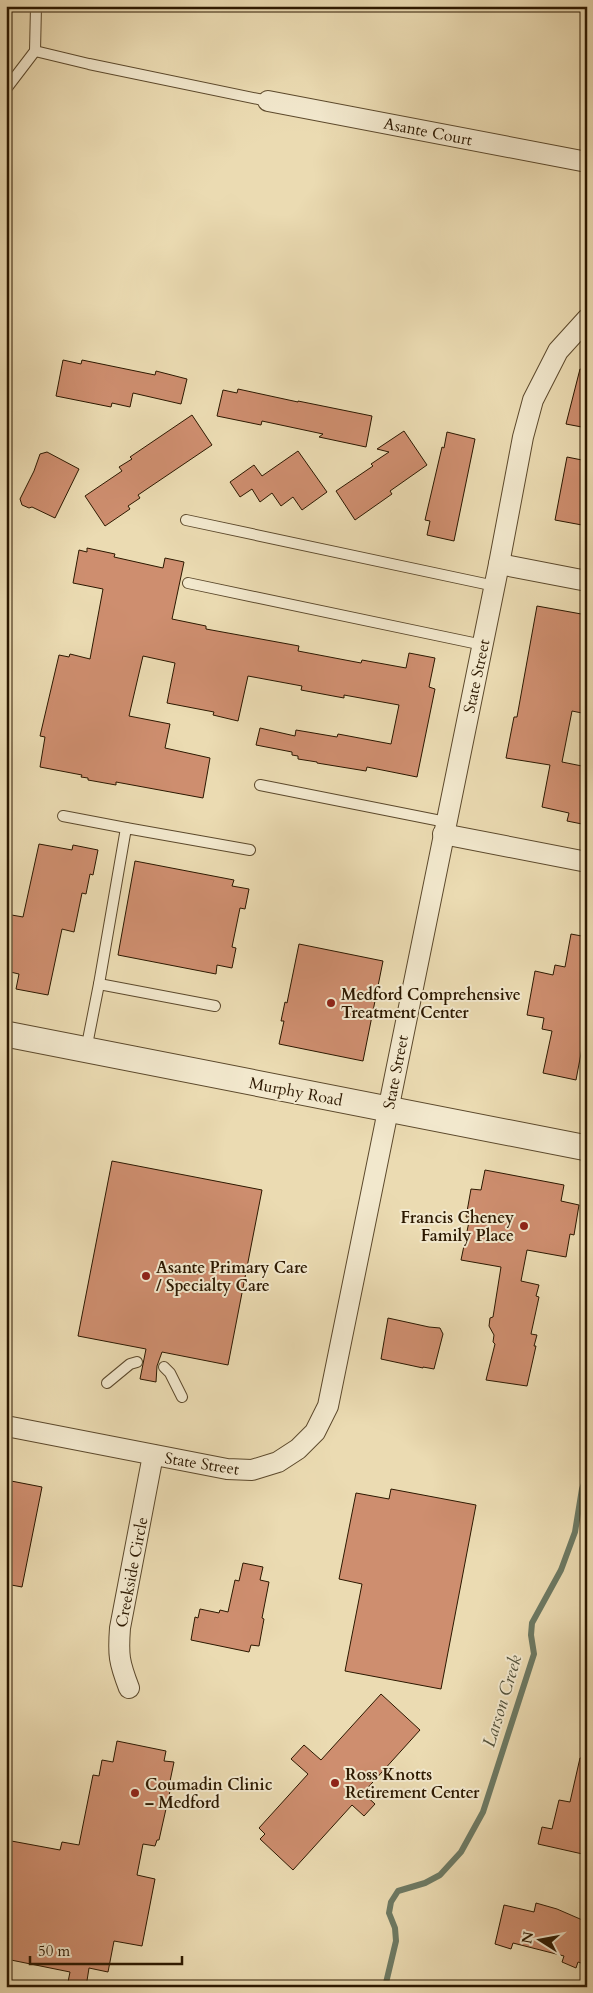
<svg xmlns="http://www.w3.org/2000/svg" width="593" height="1993" font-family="Cardo,serif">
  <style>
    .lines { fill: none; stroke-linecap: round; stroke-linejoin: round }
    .stream { stroke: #6d7a64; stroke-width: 6 }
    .building { fill: #ce8e6f; stroke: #2c1800 }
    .service-casing { stroke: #5c492c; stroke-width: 12 }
    .minor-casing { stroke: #5c492c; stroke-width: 22 }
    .tertiary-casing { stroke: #5c492c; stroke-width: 27 }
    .service { stroke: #f2e8cd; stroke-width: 10 }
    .minor { stroke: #f2e8cd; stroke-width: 20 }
    .tertiary { stroke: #f2e8cd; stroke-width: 25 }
    .poi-dot { fill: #8f2418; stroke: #f2e8cd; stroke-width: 2 }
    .labels { text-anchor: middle; stroke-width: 4; stroke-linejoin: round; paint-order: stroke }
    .street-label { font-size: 16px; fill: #2c1800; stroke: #f2e8cd }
    .poi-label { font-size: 16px; font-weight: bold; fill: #2c1800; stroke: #f2e8cd; text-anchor: start }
    .water-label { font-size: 18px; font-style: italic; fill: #52513a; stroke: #f2e8cd }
  </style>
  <rect width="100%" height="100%" fill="#ebdbb2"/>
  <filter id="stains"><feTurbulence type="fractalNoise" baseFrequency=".004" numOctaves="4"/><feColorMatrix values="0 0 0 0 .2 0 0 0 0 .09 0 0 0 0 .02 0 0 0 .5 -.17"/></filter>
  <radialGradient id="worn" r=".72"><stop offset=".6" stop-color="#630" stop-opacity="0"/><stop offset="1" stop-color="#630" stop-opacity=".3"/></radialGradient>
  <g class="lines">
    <polyline class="stream" points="385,1987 396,1941 395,1928 389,1913 391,1902 398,1891 425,1883 440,1875 461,1852 483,1812 534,1654 531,1635 532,1623 561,1570 575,1532 582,1489 587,1475"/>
  </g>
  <g class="building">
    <polygon points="63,360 81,364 82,360 155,375 156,371 187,379 181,404 133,393 130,407 112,403 111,407 56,396"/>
    <polygon points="580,369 587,370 587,428 566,424"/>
    <polygon points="238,389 298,402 298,401 372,416 366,447 319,437 323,434 262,421 261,425 217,416 223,390 237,393"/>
    <polygon points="192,415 212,445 138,495 140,498 128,506 130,509 105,526 85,496 122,471 119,467 132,459 130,457"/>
    <polygon points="404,431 427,465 390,491 392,494 355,520 336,491 373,466 371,464 389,452 377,449"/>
    <polygon points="447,432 475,439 454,541 427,535 430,521 425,520 442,447 444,448"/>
    <polygon points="298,451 327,492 302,510 293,497 281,506 272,493 260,502 252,489 240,497 230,482 254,465 262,476"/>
    <polygon points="47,452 79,469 55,518 32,507 29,508 22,505 20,499 34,471 40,454"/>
    <polygon points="567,457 587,461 587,503 582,525 555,520"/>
    <polygon points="87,548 115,554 114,557 163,568 165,558 184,562 172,619 206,626 206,629 299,646 298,651 361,663 362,660 406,668 409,653 435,658 429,687 435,689 417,777 367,767 366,771 317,763 317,762 298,759 298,756 292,755 292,752 256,745 260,728 295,736 296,730 337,737 338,734 391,744 399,705 344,695 344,698 301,690 302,686 248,676 238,721 213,715 214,712 167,703 175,663 143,656 129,716 170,724 165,748 210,758 203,798 116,782 116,785 88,780 88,778 81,777 82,775 40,767 45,737 40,736 59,655 69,657 70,654 90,659 103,589 73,583 79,550 87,552"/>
    <polygon points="537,606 587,615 587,714 572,711 562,762 587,767 587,825 567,821 569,813 542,807 550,765 506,758 514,717 517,717"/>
    <polygon points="39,844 72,850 73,845 98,850 93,875 90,874 86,894 82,893 74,932 62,929 48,995 16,989 19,974 6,971 6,914 23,917"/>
    <polygon points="135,861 234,880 232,886 249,889 245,909 240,908 232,947 236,948 232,968 217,965 216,974 118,955"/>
    <polygon points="571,934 587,937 587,1049 582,1048 576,1080 543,1073 552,1031 542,1029 544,1018 527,1015 535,971 553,975 555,965 565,967"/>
    <polygon points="299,944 383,961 363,1061 279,1044 284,1021 281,1021 285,1002 287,1003"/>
    <polygon points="112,1161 262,1190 228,1365 162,1352 157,1366 156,1382 140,1379 146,1349 78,1336"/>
    <polygon points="485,1170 564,1185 561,1201 579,1205 574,1235 570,1234 566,1257 527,1250 521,1281 539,1285 536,1296 539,1297 531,1334 537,1335 534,1346 536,1346 527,1386 486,1380 495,1344 493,1342 494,1335 489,1326 490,1318 493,1317 501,1267 461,1260 470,1217 466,1217 471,1189 481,1190"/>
    <polygon points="388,1318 429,1327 440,1328 443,1334 434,1369 423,1367 423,1368 381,1359"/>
    <polygon points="6,1480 42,1487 22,1587 6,1584"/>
    <polygon points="391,1489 476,1505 441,1689 345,1671 362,1584 339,1579 356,1493 389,1499"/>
    <polygon points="243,1563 263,1567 260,1580 269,1582 262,1618 264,1619 259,1646 251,1645 249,1652 191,1640 195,1617 198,1618 200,1609 219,1613 220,1610 228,1612 235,1580 239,1581"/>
    <polygon points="381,1694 420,1730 363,1793 375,1804 364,1816 352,1805 293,1870 260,1839 265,1834 259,1828 308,1774 291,1759 304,1745 321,1760"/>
    <polygon points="117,1741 166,1751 164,1761 174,1762 168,1791 170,1791 159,1840 157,1840 155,1846 143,1844 137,1875 155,1879 142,1946 114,1941 108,1972 89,1968 86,1987 67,1987 70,1972 6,1959 6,1840 60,1850 62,1842 79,1845 93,1775 99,1776 102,1760 113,1762"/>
    <polygon points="580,1758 587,1758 587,1816 583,1831 587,1832 587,1855 538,1844 542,1827 552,1829 559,1800 570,1802"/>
    <polygon points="536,1903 557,1909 587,1922 587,1965 578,1962 576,1968 562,1962 564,1956 513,1943 511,1949 495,1944 504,1905 534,1912"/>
  </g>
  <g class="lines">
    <defs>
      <g id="service">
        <polyline points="35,51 89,64 268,101"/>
        <polyline points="6,89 35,51 36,6"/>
        <polyline points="186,520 495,586"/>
        <polyline points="188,583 483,645"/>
        <polyline points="260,785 446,822"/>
        <polyline points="63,816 126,828"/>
        <polyline points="99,984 215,1006"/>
        <polyline points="86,1050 99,984 126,828 250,850"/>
        <polyline points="164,1367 170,1373 182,1397"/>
        <polyline points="107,1383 130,1364 137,1362"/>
      </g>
      <g id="minor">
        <polyline points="268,101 587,162"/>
        <polyline points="499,564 587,581"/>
        <polyline points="443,834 587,862"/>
        <polyline points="6,1426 227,1469 252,1470 278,1462 298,1449 315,1432 328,1406 499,564 523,437 533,400 558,351 587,319"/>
        <path d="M 129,1688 C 119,1662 118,1655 120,1628 L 153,1455"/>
      </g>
      <polyline id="tertiary" points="6,1034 587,1148"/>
    </defs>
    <use href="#service" class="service-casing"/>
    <use href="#minor" class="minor-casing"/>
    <use href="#tertiary" class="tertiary-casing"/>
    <use href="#service" class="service"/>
    <use href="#minor" class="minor"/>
    <use href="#tertiary" class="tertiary"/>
  </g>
  <g class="poi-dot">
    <circle cx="331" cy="1003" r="5"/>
    <circle cx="524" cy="1226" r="5"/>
    <circle cx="146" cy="1276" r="5"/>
    <circle cx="335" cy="1783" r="5"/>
    <circle cx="135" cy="1793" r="5"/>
  </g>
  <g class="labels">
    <g class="street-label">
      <text transform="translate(428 131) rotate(11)" y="6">Asante Court</text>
      <text transform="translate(476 676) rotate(-78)" y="6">State Street</text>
      <text transform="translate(395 1072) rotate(-79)" y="6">State Street</text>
      <text transform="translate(296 1091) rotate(11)" y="6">Murphy Road</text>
      <text transform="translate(202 1463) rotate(9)" y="6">State Street</text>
      <text transform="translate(131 1572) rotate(-79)" y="6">Creekside Circle</text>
    </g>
    <g class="poi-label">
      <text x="341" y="1000">Medford Comprehensive<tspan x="341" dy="18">Treatment Center</tspan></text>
      <text x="514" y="1223" text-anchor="end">Francis Cheney<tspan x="514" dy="18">Family Place</tspan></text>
      <text x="156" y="1273">Asante Primary Care<tspan x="156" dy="18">/ Specialty Care</tspan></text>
      <text x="345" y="1780">Ross Knotts<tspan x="345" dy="18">Retirement Center</tspan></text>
      <text x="145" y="1790">Coumadin Clinic<tspan x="145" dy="18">– Medford</tspan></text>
    </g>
    <g class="water-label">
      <text transform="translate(502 1701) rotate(-73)" y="6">Larson Creek</text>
    </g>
  </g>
  <rect width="593" height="1993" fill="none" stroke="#ebdbb2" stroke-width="25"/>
  <rect x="8" y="8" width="578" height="1978" fill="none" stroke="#2c1800" stroke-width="2.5"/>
  <rect x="12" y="12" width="568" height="1968" fill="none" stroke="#2c1800"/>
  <g transform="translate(540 1940) rotate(281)" stroke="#f2e8cd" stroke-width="4" paint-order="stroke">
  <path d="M0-4L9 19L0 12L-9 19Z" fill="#2c1800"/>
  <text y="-8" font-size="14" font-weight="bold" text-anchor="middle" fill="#2c1800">N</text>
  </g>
  <path d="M30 1956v8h152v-8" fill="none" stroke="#2c1800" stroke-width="2.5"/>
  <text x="38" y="1956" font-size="15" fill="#2c1800" stroke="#f2e8cd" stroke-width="4" paint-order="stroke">50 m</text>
  <rect width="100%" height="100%" filter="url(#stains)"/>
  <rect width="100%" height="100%" fill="url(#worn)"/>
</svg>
